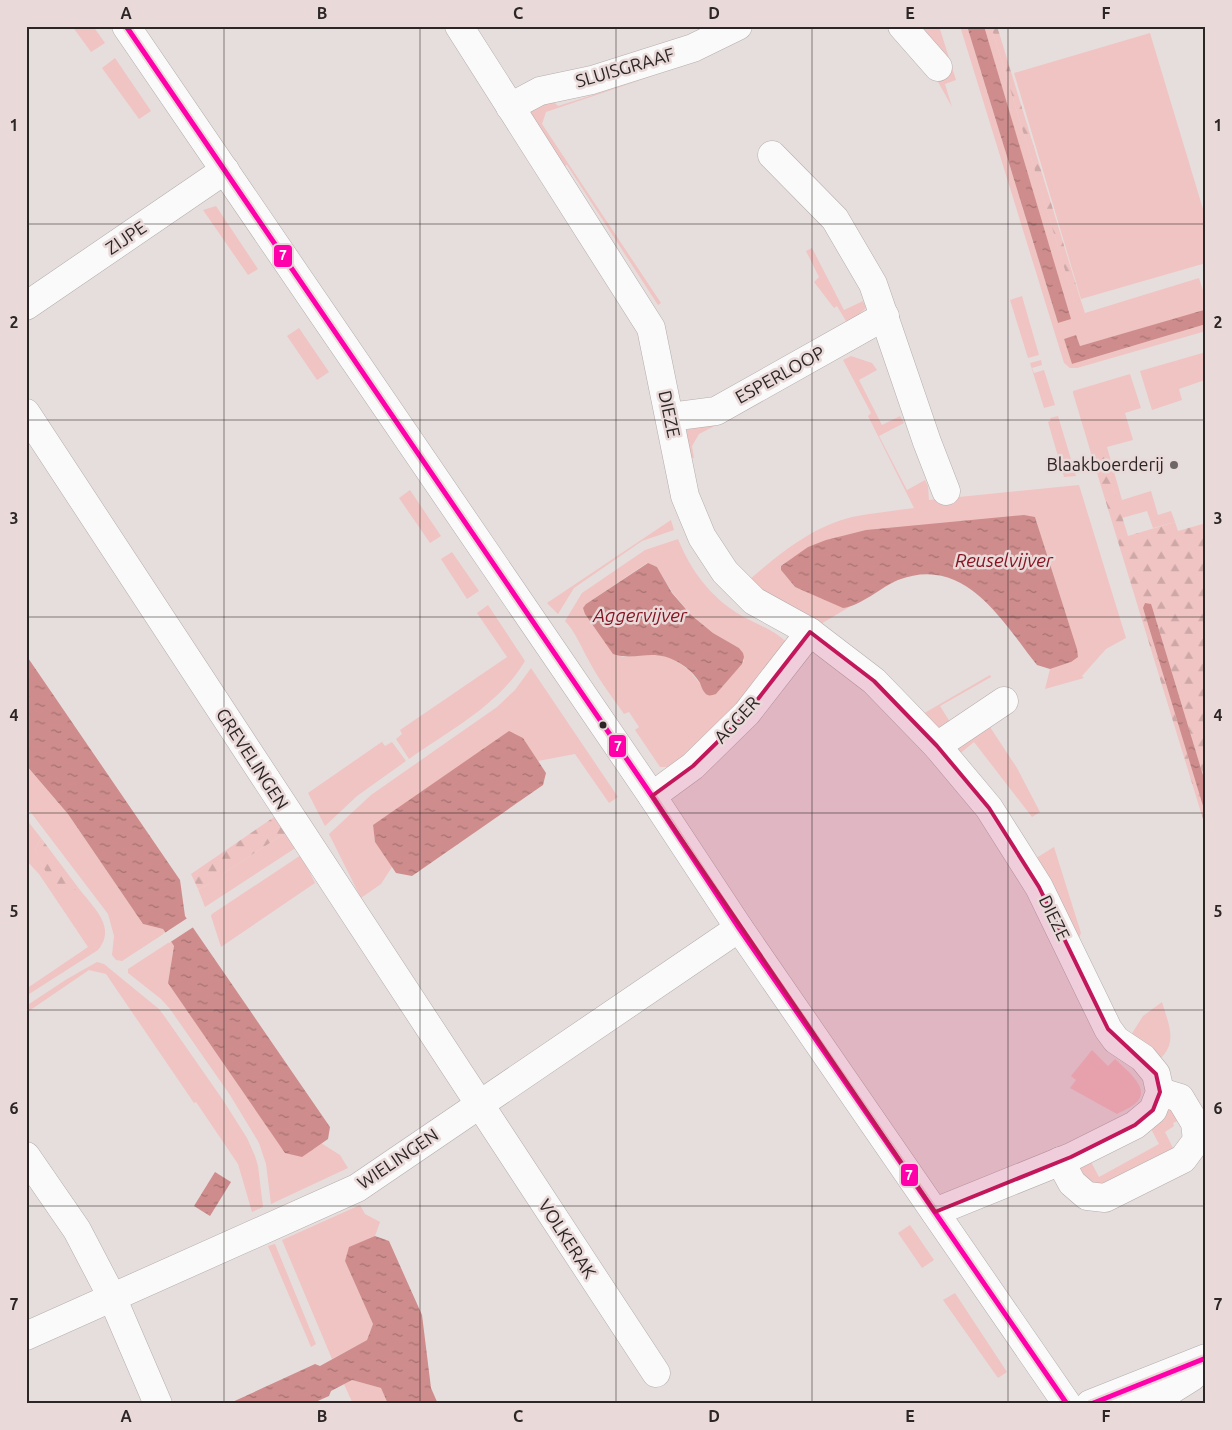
<svg xmlns="http://www.w3.org/2000/svg" width="1232" height="1430" font-family="Ubuntu,sans-serif">
  <style>
    .green { fill: #f0c4c2; fill-rule: evenodd }
    .forest { fill: url(#forest-firs) }
    .water { fill: url(#water-ripples) }
    .pier { fill: #e6dedc }
    .lines { fill: none; stroke-linecap: round; stroke-linejoin: round }
    .minor-casing { stroke: #b3aead; stroke-width: 29 }
    .minor { stroke: #fbfafa; stroke-width: 28 }
    .bus-1-casing { stroke: #e9dad9; stroke-width: 9 }
    .bus-1 { stroke: #f0a; stroke-width: 5 }
    .marked { fill: #c2185b; fill-opacity: 0.2; stroke: #c2185b; stroke-width: 4; stroke-linejoin: round }
    .grid { fill: none; stroke: #2c2626; stroke-width: 1; stroke-opacity: 0.55 }
    .poi-dot { fill: #6d6666; stroke: #e9dad9; stroke-width: 2 }
    .bus-dot { fill: #2c2626; stroke: #e9dad9; stroke-width: 2 }
    .labels { text-anchor: middle; stroke-width: 5; stroke-linejoin: round; paint-order: stroke }
    .street-label { font-size: 18px; fill: #2c2626; stroke: #e9dad9 }
    .poi-label { font-size: 18px; fill: #2c2626; stroke: #e9dad9; text-anchor: end }
    .water-label { font-size: 19px; font-style: italic; fill: #861523; stroke: #e9dad9 }
    .line-badge { stroke: #e9dad9; stroke-width: 2 }
    .badge-label { font-size: 14px; text-anchor: middle; font-weight: bold; fill: #fff }
    .neatline { fill: none; stroke: #2c2626; stroke-width: 2 }
    .grid-label { font-size: 16px; text-anchor: middle; font-weight: bold; fill: #2c2626 }
  </style>
  <defs>
    <pattern id="forest-firs" width="22" height="20" patternUnits="userSpaceOnUse" patternTransform="scale(1.25)"><rect width="22" height="20" fill="#f0c4c2"/><path d="M5 1l3.5 6h-7zM16 11l3.5 6h-7z" fill="#cea8a7"/></pattern>
    <pattern id="water-ripples" width="26" height="14" patternUnits="userSpaceOnUse" patternTransform="scale(1.25)"><rect width="26" height="14" fill="#ce8c8c"/><path d="M2 4q2-2 4 0t4 0M15 11q2-2 4 0t4 0" fill="none" stroke="#a77272"/></pattern>
  </defs>
  <rect width="100%" height="100%" fill="#e6dedc"/>
  <g class="green">
    <polygon points="72,26 93,26 105,43 91,52"/>
    <polygon points="907,26 939,26 956,80 945,84 952,107"/>
    <polygon points="960,26 967,26 1058,323 1070,319 984,26 991,26 1075,302 1081,301 1085,313 1199,278 1206,300 1206,317 1203,311 1080,346 1076,336 1064,339 1072,364 1206,324 1206,331 1077,368 1070,368 1064,363"/>
    <polygon points="1150,33 1206,219 1206,263 1081,299 1014,73"/>
    <polygon points="115,58 151,111 139,119 102,68"/>
    <polygon points="650,77 546,112 542,124 661,303 658,305 567,165 564,166 530,112 532,108 553,101 558,106"/>
    <polygon points="216,206 258,269 248,275 203,210"/>
    <polygon points="812,248 844,310 863,301 866,308 857,316 849,326 837,306 834,308 814,282 819,277 806,251"/>
    <polygon points="1022,296 1039,355 1028,358 1010,300"/>
    <polygon points="299,328 329,372 317,380 287,336"/>
    <polygon points="1206,352 1206,382 1205,380 1179,389 1182,400 1152,410 1140,371"/>
    <path d="M 851,356 L 872,363 L 877,370 L 859,380 L 882,425 L 900,416 L 904,423 L 879,436 L 907,490 L 925,480 L 928,486 L 929,500 L 1079,485 L 1126,638 L 1106,649 L 1082,676 L 1084,678 L 1045,689 L 1050,669 L 1071,662 L 1077,649 L 1035,517 L 846,535 L 808,547 L 781,570 L 795,587 L 847,607 L 851,606 L 814,628 L 744,584 C 776,557 810,527 852,517 C 872,513 893,511 914,508 L 868,416 L 871,413 L 843,360 Z"/>
    <polygon points="1041,360 1042,365 1032,368 1034,373 1044,370 1055,405 1044,408 1030,363"/>
    <polygon points="1130,374 1141,408 1125,413 1133,440 1107,447 1122,500 1151,491 1158,515 1171,511 1175,522 1153,528 1147,511 1122,518 1104,457 1093,460 1073,393 1073,391"/>
    <polygon points="739,408 742,412 699,434 692,446 694,458 690,458 685,434 687,430"/>
    <polygon points="1058,416 1076,476 1064,477 1048,422 1051,420 1050,418"/>
    <polygon points="410,490 441,536 430,543 399,498"/>
    <polygon points="671,520 674,530 642,541 574,588 558,614 547,603"/>
    <path d="M 678,539 C 691,571 711,598 742,616 C 758,625 779,632 791,647 L 673,772 L 668,767 L 660,767 L 635,730 L 639,727 L 629,712 L 624,714 C 612,697 599,680 589,661 C 581,647 576,633 565,621 L 582,593 L 645,550 ZM 647,563 L 657,567 L 672,592 L 691,615 L 713,633 L 739,648 L 744,661 L 716,694 L 708,695 L 705,693 L 701,685 L 689,670 L 673,659 L 656,654 L 622,657 L 586,604 Z"/>
    <polygon points="452,552 479,591 467,599 441,559"/>
    <path d="M 488,605 L 525,661 C 499,705 450,730 409,759 L 396,739 L 402,734 L 400,730 L 507,657 L 477,613 Z"/>
    <polygon points="531,668 618,797 609,803 575,754 538,761 523,738 373,825 375,842 392,867 381,884 361,898 329,834 371,795 497,707 515,690"/>
    <polygon points="990,675 991,677 940,706 950,722 950,725 934,728 921,715"/>
    <polygon points="990,727 1017,768 1040,812 1032,817 974,742 957,756 953,749"/>
    <polygon points="386,739 382,742 385,746 392,742 406,761 357,796 325,826 308,793"/>
    <polygon points="26,765 68,814 143,924 163,929 165,933 122,961 116,960 112,955 114,936 108,914 26,806"/>
    <path d="M 26,819 L 41,838 L 35,850 L 42,865 L 56,884 L 60,887 L 80,890 C 94,908 117,928 98,950 L 26,996 L 26,989 L 88,947 L 39,874 L 26,860 Z"/>
    <polygon points="290,832 297,847 205,907 198,889 209,884 222,881 224,873 279,837"/>
    <polygon points="1054,847 1081,933 1079,938 1077,938 1033,860"/>
    <polygon points="301,855 315,883 221,947 211,916 212,914"/>
    <polygon points="171,941 174,946 168,983 307,1152 321,1143 340,1155 348,1168 271,1204 266,1164 259,1143 230,1095 170,1009 161,999 128,973 128,969"/>
    <polygon points="97,962 104,964 159,1009 165,1017 223,1100 247,1138 255,1156 258,1166 263,1207 252,1212 238,1164 196,1102 194,1103 106,974 89,970 26,1013 26,1006 67,979"/>
    <path d="M 1162,1002 C 1169,1026 1179,1043 1157,1062 L 1131,1035 L 1143,1016 Z"/>
    <path d="M 1092,1050 L 1108,1066 L 1115,1059 C 1124,1068 1150,1087 1138,1101 C 1133,1107 1124,1110 1117,1114 L 1070,1088 L 1076,1080 L 1071,1076 Z"/>
    <polygon points="1169,1105 1182,1119 1173,1123 1174,1126 1165,1132 1174,1150 1104,1187 1090,1186 1077,1166 1090,1160 1099,1177 1159,1144 1150,1127"/>
    <polygon points="360,1205 365,1214 380,1222 375,1236 369,1239 345,1261 373,1324 367,1340 332,1359 282,1240"/>
    <polygon points="910,1225 934,1260 922,1268 898,1233"/>
    <polygon points="275,1244 316,1344 311,1347 268,1246"/>
    <polygon points="955,1293 1007,1372 998,1378 943,1300"/>
    <polygon points="352,1380 381,1388 388,1404 353,1404 344,1384"/>
  </g>
  <g class="forest">
    <polygon points="991,26 997,26 1081,301 1075,303"/>
    <polygon points="1104,457 1128,536 1175,522 1178,531 1206,523 1206,785 1153,610 1143,608 1206,816 1206,829 1093,460"/>
    <polygon points="280,813 290,832 279,837 224,873 222,881 216,886 209,884 198,889 191,874"/>
    <path d="M 41,838 L 80,890 C 74,890 66,889 60,887 C 50,883 39,860 35,850 Z"/>
  </g>
  <g class="water">
    <polygon points="967,26 984,26 1071,319 1058,323"/>
    <polygon points="1204,310 1206,324 1072,364 1064,339 1076,335 1080,346"/>
    <path d="M 1024,515 L 1035,517 L 1077,649 L 1078,657 L 1071,662 L 1050,669 L 1037,665 C 1002,621 965,554 898,580 C 881,587 861,606 843,608 L 795,587 L 781,570 L 781,566 L 808,547 L 826,540 L 866,530 Z"/>
    <path d="M 648,563 L 657,567 L 672,593 L 691,615 L 713,633 L 739,648 L 743,653 L 744,657 L 742,664 L 716,694 C 712,695 708,697 705,693 C 703,691 701,686 700,683 C 695,675 688,668 681,664 C 653,646 638,662 613,654 L 585,614 L 583,608 L 586,604 Z"/>
    <polygon points="1145,603 1151,604 1153,610 1206,785 1206,816 1143,608"/>
    <polygon points="26,655 180,880 185,916 330,1127 328,1139 302,1157 285,1153 168,983 174,946 163,929 143,924 68,814 26,765"/>
    <polygon points="509,731 523,738 546,773 543,785 412,876 396,873 375,842 373,825"/>
    <polygon points="215,1172 231,1182 210,1216 194,1206"/>
    <polygon points="375,1236 389,1241 422,1315 431,1388 438,1404 388,1404 381,1388 352,1380 331,1391 329,1396 311,1404 228,1404 315,1364 320,1366 367,1340 373,1324 345,1261 349,1247"/>
  </g>
  <polygon class="pier" points="189,917 195,926 169,943 163,934"/>
  <g class="lines">
    <defs>
      <g id="minor">
        <polyline points="126,26 652,796 739,928 1067,1404"/>
        <polyline points="459,26 651,328 685,496 702,537 725,572 754,601 810,632 874,681 937,746 989,808 1039,887 1108,1029 1116,1040 1143,1058 1156,1074 1160,1092 1153,1110 1135,1125 1071,1157 935,1212"/>
        <polyline points="902,26 938,67"/>
        <polyline points="510,107 540,91 592,80 693,48 738,26"/>
        <polyline points="772,155 835,219 873,284 927,442 946,491"/>
        <polyline points="26,306 225,170"/>
        <polyline points="26,413 656,1373"/>
        <polyline points="670,417 716,411 885,316"/>
        <polyline points="937,746 1004,701"/>
        <polyline points="652,796 693,766 747,713 810,632"/>
        <polyline points="26,1156 77,1230 112,1297 158,1404"/>
        <polyline points="1060,1161 1072,1183 1087,1196 1105,1198 1183,1159 1197,1140 1195,1123 1180,1098 1160,1092"/>
        <polyline points="26,1336 357,1188 739,928"/>
        <polyline points="1090,1404 1206,1358"/>
        <polyline points="1149,1404 1192,1377"/>
      </g>
    </defs>
    <use href="#minor" class="minor-casing"/>
    <use href="#minor" class="minor"/>
    <defs>
      <g id="bus-1">
        <polyline points="126,26 652,796 739,928 1067,1404"/>
        <polyline points="1091,1404 1206,1358"/>
      </g>
    </defs>
    <use href="#bus-1" class="bus-1-casing"/>
    <use href="#bus-1" class="bus-1"/>
  </g>
  <path class="marked" d="M 810,632 L 874,681 L 937,746 L 989,808 L 1039,887 L 1108,1029 L 1156,1074 L 1160,1092 L 1153,1110 L 1135,1125 L 1071,1157 L 935,1212 L 652,796 L 693,766 L 747,713 Z"/>
  <path class="grid" d="M 224,26 L 224,1404M 420,26 L 420,1404M 616,26 L 616,1404M 812,26 L 812,1404M 1008,26 L 1008,1404M 26,224 L 1206,224M 26,420 L 1206,420M 26,617 L 1206,617M 26,813 L 1206,813M 26,1010 L 1206,1010M 26,1206 L 1206,1206"/>
  <circle class="poi-dot" cx="1174" cy="465" r="5"/>
  <circle class="bus-dot" cx="603" cy="725" r="4.5"/>
  <g class="labels">
    <g class="street-label">
      <text transform="translate(625 68) rotate(-16)" y="6">SLUISGRAAF</text>
      <text transform="translate(126 238) rotate(-34)" y="6">ZIJPE</text>
      <text transform="translate(780 375) rotate(-29)" y="6">ESPERLOOP</text>
      <text transform="translate(669 414) rotate(78)" y="6">DIEZE</text>
      <text transform="translate(737 720) rotate(-47)" y="6">AGGER</text>
      <text transform="translate(252 759) rotate(57)" y="6">GREVELINGEN</text>
      <text transform="translate(1054 918) rotate(64)" y="6">DIEZE</text>
      <text transform="translate(398 1159) rotate(-34)" y="6">WIELINGEN</text>
      <text transform="translate(567 1239) rotate(57)" y="6">VOLKERAK</text>
    </g>
    <g class="poi-label">
      <text x="1164" y="471">Blaakboerderij</text>
    </g>
    <g class="water-label">
      <text x="1004" y="567">Reuselvijver</text>
      <text x="640" y="622">Aggervijver</text>
    </g>
  </g>
  <g class="line-badge">
    <rect x="273" y="244" width="20" height="24" rx="5" fill="#f0a"/>
    <rect x="608" y="734" width="19" height="24" rx="5" fill="#f0a"/>
    <rect x="900" y="1163" width="19" height="24" rx="5" fill="#f0a"/>
  </g>
  <g class="badge-label">
    <text x="283" y="260">7</text>
    <text x="618" y="751">7</text>
    <text x="909" y="1180">7</text>
  </g>
  <rect width="1232" height="1430" fill="none" stroke="#e9dad9" stroke-width="55"/>
  <rect x="28" y="28" width="1176" height="1374" class="neatline"/>
  <g class="grid-label">
    <text x="126" y="19">A</text>
    <text x="322" y="19">B</text>
    <text x="518" y="19">C</text>
    <text x="714" y="19">D</text>
    <text x="910" y="19">E</text>
    <text x="1106" y="19">F</text>
    <text x="14" y="131">1</text>
    <text x="1218" y="131">1</text>
    <text x="14" y="328">2</text>
    <text x="1218" y="328">2</text>
    <text x="14" y="524">3</text>
    <text x="1218" y="524">3</text>
    <text x="14" y="721">4</text>
    <text x="1218" y="721">4</text>
    <text x="14" y="917">5</text>
    <text x="1218" y="917">5</text>
    <text x="14" y="1114">6</text>
    <text x="1218" y="1114">6</text>
    <text x="14" y="1310">7</text>
    <text x="1218" y="1310">7</text>
    <text x="126" y="1422">A</text>
    <text x="322" y="1422">B</text>
    <text x="518" y="1422">C</text>
    <text x="714" y="1422">D</text>
    <text x="910" y="1422">E</text>
    <text x="1106" y="1422">F</text>
  </g>
</svg>
